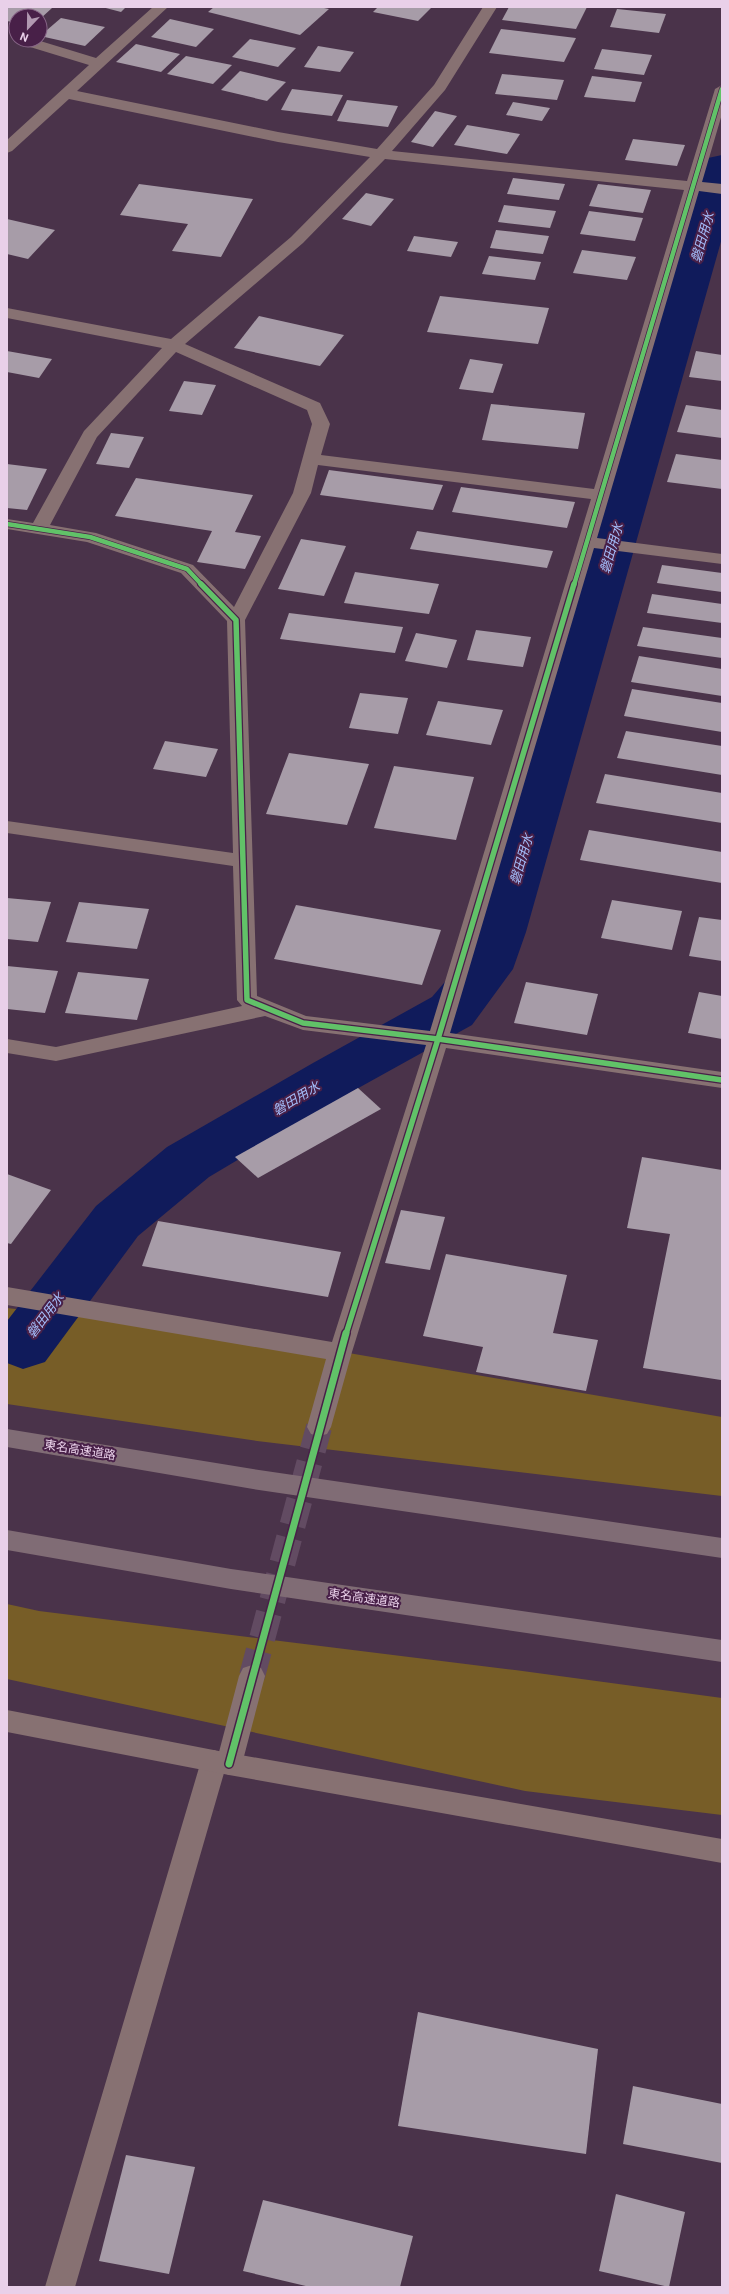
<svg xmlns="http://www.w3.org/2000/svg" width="729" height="2294" font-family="Roboto,'Noto Sans JP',sans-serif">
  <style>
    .green { fill: #775d27 }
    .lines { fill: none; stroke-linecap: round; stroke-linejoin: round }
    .canal { fill: #101b5b; fill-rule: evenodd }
    .building { fill: #a79ca8 }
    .minor-tunnel { stroke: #624b62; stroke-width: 26; stroke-dasharray: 26 13; stroke-linecap: butt }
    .minor { fill: #877172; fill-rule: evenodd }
    .tertiary { fill: #877172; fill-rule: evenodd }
    .motorway { fill: #806c75; fill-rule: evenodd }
    .cycleway-far2-casing { stroke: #482048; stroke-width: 6 }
    .cycleway-far1-casing { stroke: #482048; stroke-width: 8 }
    .cycleway-casing { stroke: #482048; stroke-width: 10 }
    .cycleway-far2 { stroke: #61c268; stroke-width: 4.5 }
    .cycleway-far1 { stroke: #61c268; stroke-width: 5.5 }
    .cycleway { stroke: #61c268; stroke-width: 7 }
    .labels { text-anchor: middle; stroke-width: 4; stroke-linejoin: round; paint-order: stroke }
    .street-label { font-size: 12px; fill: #e9d0e9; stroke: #482048 }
    .water-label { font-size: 13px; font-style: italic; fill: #a4befb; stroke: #482048 }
  </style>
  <rect width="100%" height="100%" fill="#4a334a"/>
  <g class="green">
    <polygon points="7,1308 249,1336 722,1417 722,1496 257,1441 7,1404"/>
    <polygon points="7,1604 39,1611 515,1670 722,1698 722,1815 525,1791 7,1679"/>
  </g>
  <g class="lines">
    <polygon class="canal" points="722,155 722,238 526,932 513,969 472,1025 353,1091 209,1177 138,1236 45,1362 23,1369 7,1363 7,1321 96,1206 167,1147 313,1063 432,997 461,963 472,932 702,167 708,158"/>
  </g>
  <g class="building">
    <polygon points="7,7 46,7 52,8 40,19 40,16 16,16 16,23 7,21"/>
    <polygon points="102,7 126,7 121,12"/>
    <polygon points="214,7 319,7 329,9 300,35 208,12"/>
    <polygon points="378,7 432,7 418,21 373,12"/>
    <polygon points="509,7 587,7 576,29 502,20"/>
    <polygon points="617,9 666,14 659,33 610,27"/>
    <polygon points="61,18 105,27 85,46 40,36"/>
    <polygon points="170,19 214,29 196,47 151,37"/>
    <polygon points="501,29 576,38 564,62 489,53"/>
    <polygon points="250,39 296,48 278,67 232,57"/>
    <polygon points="136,44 180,54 161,72 116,62"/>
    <polygon points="318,46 354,52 340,72 304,67"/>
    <polygon points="602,49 652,55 644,75 594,69"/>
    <polygon points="186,56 232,65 213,84 167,74"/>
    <polygon points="240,71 286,82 267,101 221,90"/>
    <polygon points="502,74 564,80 557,100 495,94"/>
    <polygon points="592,76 642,82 635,102 584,97"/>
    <polygon points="292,89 343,95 332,116 281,110"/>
    <polygon points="347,100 398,106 388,127 337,121"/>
    <polygon points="513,102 550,108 542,121 506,115"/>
    <polygon points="435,111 457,116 433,147 411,142"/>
    <polygon points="467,125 520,134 507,154 454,145"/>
    <polygon points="633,139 685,145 677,166 625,160"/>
    <polygon points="513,178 565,184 559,200 507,194"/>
    <polygon points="139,184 253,199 221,257 172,251 188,224 120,215"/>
    <polygon points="598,184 651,190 643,213 589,206"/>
    <polygon points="366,193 394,199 371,226 342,219"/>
    <polygon points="504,205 556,211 550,228 498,222"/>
    <polygon points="589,211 643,218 635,241 580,234"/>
    <polygon points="7,219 55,230 28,259 7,254"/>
    <polygon points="496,230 549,236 543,254 490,248"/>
    <polygon points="414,236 458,242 451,257 407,251"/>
    <polygon points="582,250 636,257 627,280 573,273"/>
    <polygon points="489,256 541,262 535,280 482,274"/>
    <polygon points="440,296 549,308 538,344 427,332"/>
    <polygon points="259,316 344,335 320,366 234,348"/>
    <polygon points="7,351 52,359 39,378 7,372"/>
    <polygon points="696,351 722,355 722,381 689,377"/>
    <polygon points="470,359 503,364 493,393 459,389"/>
    <polygon points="184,381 216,385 202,415 169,411"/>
    <polygon points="491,404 585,413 578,449 482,440"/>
    <polygon points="686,405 722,410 722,438 677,432"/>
    <polygon points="111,433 144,437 129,468 96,464"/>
    <polygon points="676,454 722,460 722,489 667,482"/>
    <polygon points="7,464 47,469 27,510 7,508"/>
    <polygon points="329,470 443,485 433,510 320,495"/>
    <polygon points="136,478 253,495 235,532 261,536 245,569 197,562 212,531 115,516"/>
    <polygon points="461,487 575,502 567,528 452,512"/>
    <polygon points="417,531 553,551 547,568 410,549"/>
    <polygon points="301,539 346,546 324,596 278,589"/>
    <polygon points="662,565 722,573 722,592 657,583"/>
    <polygon points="355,572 439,584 429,614 344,603"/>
    <polygon points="652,594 722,604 722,623 647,613"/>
    <polygon points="289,613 403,627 395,653 280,639"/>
    <polygon points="643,627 722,638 722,658 637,646"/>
    <polygon points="476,630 531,637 523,667 467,660"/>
    <polygon points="416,633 457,640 447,668 405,661"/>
    <polygon points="639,656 722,669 722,696 631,682"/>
    <polygon points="632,689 722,703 722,732 624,716"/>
    <polygon points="360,693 408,698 398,734 349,728"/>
    <polygon points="438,701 503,710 491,745 426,735"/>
    <polygon points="626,731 722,746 722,775 617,758"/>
    <polygon points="165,741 218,749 206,777 153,769"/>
    <polygon points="289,753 369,764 347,825 266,814"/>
    <polygon points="394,766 474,777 456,840 374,828"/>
    <polygon points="605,774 722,793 722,823 596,803"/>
    <polygon points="589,830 722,852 722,883 580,860"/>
    <polygon points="7,898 51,902 38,942 7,939"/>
    <polygon points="612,900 682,911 672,950 601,938"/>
    <polygon points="79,902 149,909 137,949 66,942"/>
    <polygon points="296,905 441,930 422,985 274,959"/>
    <polygon points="699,917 722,920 722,961 689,956"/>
    <polygon points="7,966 58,971 45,1013 7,1009"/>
    <polygon points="78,972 149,979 137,1020 65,1013"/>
    <polygon points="526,982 598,994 587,1035 514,1023"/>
    <polygon points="699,992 722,996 722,1039 688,1033"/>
    <polygon points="358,1088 381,1109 258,1178 235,1157"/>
    <polygon points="642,1157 722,1170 721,1380 643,1368 670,1234 627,1228"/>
    <polygon points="7,1174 51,1190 11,1244 7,1243"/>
    <polygon points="401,1210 445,1217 430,1270 385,1263"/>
    <polygon points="158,1221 341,1252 328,1297 142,1266"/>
    <polygon points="446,1254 567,1275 553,1333 598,1340 586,1391 476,1372 483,1347 423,1336"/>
    <polygon points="418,2012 598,2049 586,2154 398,2126"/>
    <polygon points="633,2086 722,2104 722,2163 623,2144"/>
    <polygon points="126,2155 195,2167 169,2274 99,2261"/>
    <polygon points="616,2194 685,2212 669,2287 599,2271"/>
    <polygon points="263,2200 413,2236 400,2287 310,2287 243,2271"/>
  </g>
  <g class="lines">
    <polyline class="minor-tunnel" points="252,1676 319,1427"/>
    <g class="minor">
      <path d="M 153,7 L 168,7 L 77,91 L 278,132 L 377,149 L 434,85 L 483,7 L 497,7 L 445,90 L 392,151 L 687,181 L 715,89 L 722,85 L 722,114 L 702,182 L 722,184 L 722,194 L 699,191 L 597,538 L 722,554 L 722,564 L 594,548 L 450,1033 L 722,1072 L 722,1088 L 446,1048 L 352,1352 L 331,1427 L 327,1434 L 319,1436 L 311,1434 L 307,1427 L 326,1359 L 7,1305 L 7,1287 L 332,1342 L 426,1045 L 303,1030 L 265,1016 L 56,1061 L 7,1053 L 7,1039 L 56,1047 L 242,1006 L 237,1000 L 233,866 L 7,833 L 7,821 L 233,853 L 227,621 L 181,573 L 87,542 L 7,529 L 7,519 L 33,523 L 84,431 L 162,348 L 7,318 L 7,308 L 171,339 L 291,237 L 370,157 L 278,142 L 69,99 L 12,151 L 7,153 L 7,140 L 89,65 L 17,43 L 15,40 L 16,38 L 16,40 L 37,40 L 96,58 ZM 385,159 L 684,190 L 594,489 L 321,455 L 330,424 L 320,403 L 185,344 L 303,243 ZM 176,352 L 307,410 L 312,424 L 293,493 L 234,607 L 193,565 L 96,533 L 50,525 L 97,437 ZM 318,465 L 591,499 L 430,1031 L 306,1016 L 257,996 L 245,620 L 311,493 Z"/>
      <polygon points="252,1665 261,1668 265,1676 242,1764 238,1772 229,1775 224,1773 75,2287 45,2287 201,1761 205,1753 214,1750 219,1752 239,1676 243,1668"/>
    </g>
    <polygon class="tertiary" points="7,1710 229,1753 722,1839 722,1863 229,1775 7,1732"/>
    <g class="motorway">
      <polygon points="7,1429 259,1470 722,1538 722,1558 259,1490 7,1447"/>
      <polygon points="7,1530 231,1569 722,1640 722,1662 231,1589 7,1550"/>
    </g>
    <defs>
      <g id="cycleway-far2">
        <polyline points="7,524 90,537 187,569 202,585"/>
        <polyline points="574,585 722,89"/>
      </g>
      <g id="cycleway-far1">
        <polyline points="201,584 236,620 247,1000 303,1023 438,1039 722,1080"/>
        <polyline points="346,1334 438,1039 574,584"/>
      </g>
      <polyline id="cycleway" points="229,1764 346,1333"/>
    </defs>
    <use href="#cycleway-far2" class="cycleway-far2-casing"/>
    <use href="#cycleway-far1" class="cycleway-far1-casing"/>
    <use href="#cycleway" class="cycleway-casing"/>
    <use href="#cycleway-far2" class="cycleway-far2"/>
    <use href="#cycleway-far1" class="cycleway-far1"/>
    <use href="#cycleway" class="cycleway"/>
  </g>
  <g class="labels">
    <g class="street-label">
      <text transform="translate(80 1450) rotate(9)" y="4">東名高速道路</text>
      <text transform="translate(364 1598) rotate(8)" y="4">東名高速道路</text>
    </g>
    <g class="water-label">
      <text transform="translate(702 237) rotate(-74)" y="5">磐田用水</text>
      <text transform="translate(611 548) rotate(-74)" y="5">磐田用水</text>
      <text transform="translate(521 859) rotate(-74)" y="5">磐田用水</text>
      <text transform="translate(296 1098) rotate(-31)" y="5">磐田用水</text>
      <text transform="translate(45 1315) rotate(-53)" y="5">磐田用水</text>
    </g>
  </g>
  <rect width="729" height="2294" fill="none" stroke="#e9d0e9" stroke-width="16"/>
  <g transform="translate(28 28) rotate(202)"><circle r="19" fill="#482048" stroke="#886688"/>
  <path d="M0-3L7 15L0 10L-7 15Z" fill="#b199b1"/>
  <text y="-6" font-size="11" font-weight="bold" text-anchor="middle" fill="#e9d0e9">N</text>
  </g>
</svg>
